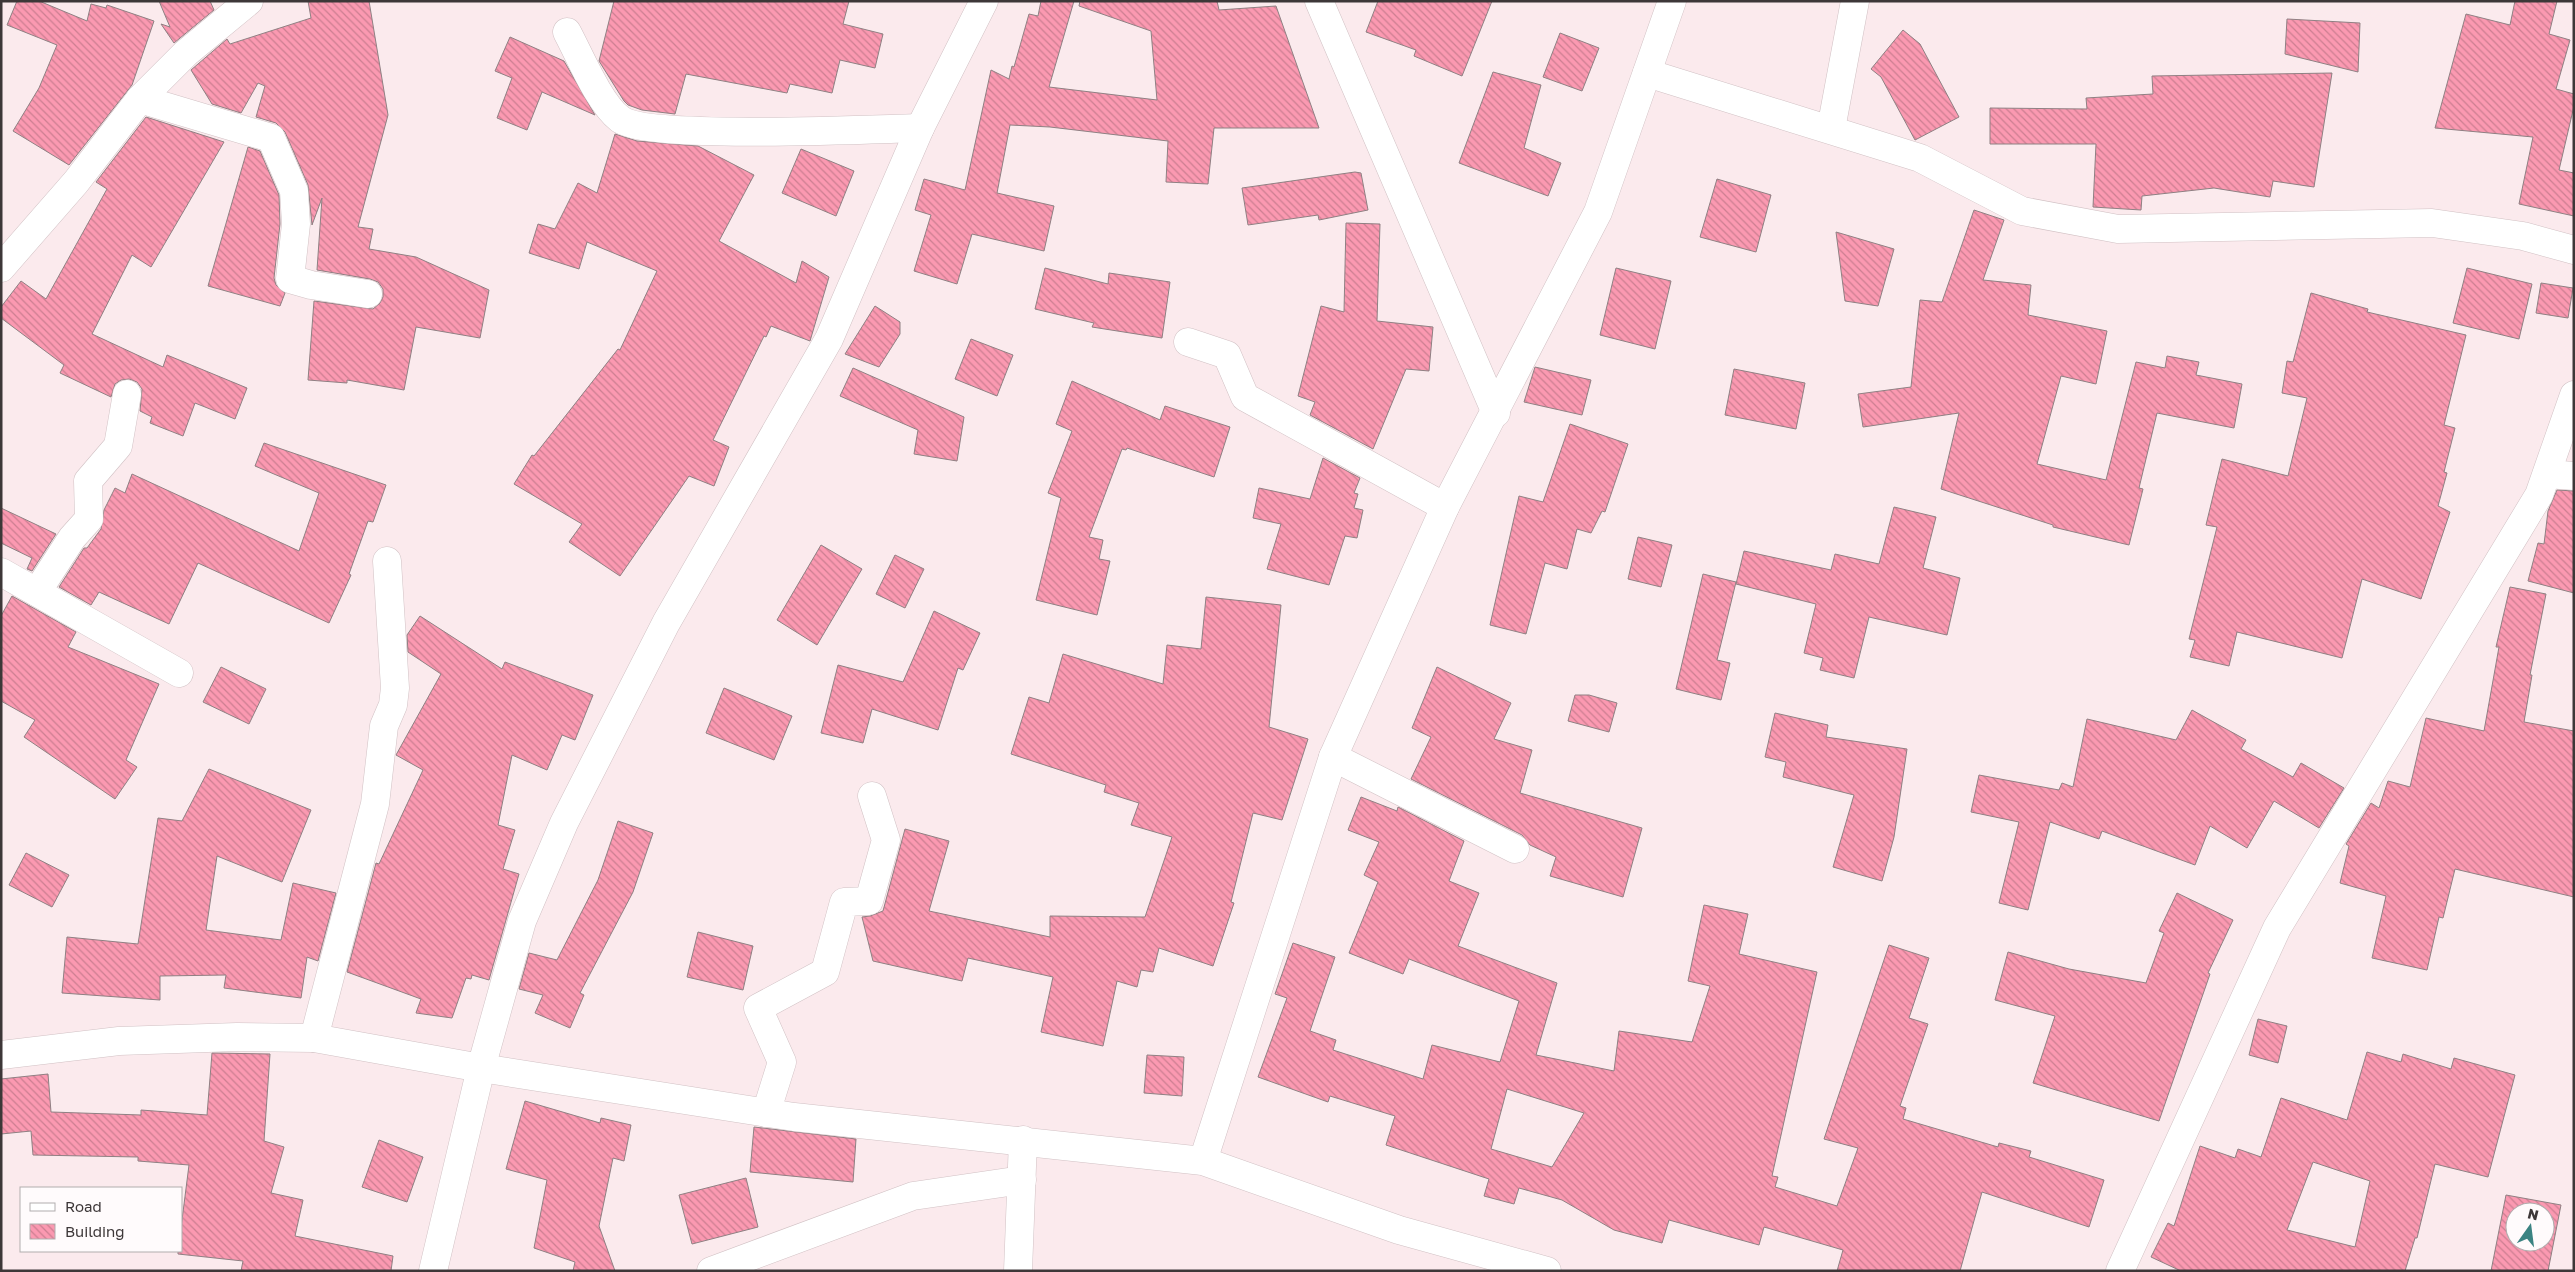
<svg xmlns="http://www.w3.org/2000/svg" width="2575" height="1272" font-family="'Golos Text',sans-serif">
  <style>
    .building { fill: url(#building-back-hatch); stroke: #8f8083; fill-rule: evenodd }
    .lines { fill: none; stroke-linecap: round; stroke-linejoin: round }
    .minor-casing { stroke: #d1c1c4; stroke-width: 29 }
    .minor { stroke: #fff; stroke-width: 28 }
  </style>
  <defs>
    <pattern id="building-back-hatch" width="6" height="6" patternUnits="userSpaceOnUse" patternTransform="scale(1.25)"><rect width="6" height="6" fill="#fb99b1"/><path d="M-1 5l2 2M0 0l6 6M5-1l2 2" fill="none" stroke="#cc7e91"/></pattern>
  </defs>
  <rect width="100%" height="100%" fill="#fbeaed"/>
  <g class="building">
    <polygon points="17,1 39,1 87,21 91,4 106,8 107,5 154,21 132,85 69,165 13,131 39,88 57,45 7,25"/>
    <polygon points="159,1 210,1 214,10 174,43 161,24 170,27"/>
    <polygon points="308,1 369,1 388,115 358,227 373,229 369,249 416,257 489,290 480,338 416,327 404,390 347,380 347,383 308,380 314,301 373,309 380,303 383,297 383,289 378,282 370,279 317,270 322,198 312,225 308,185 285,132 276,123 256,117 265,86 258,83 241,113 212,104 191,70 227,39 230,44 311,18"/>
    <polygon points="614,1 849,1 843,24 883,34 875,68 840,60 832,93 790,84 787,93 686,74 675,114 642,110 628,105 624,101 599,61"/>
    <polygon points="1041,1 1074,1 1049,87 1157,100 1151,31 1079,6 1080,1 1217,1 1219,10 1276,6 1319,128 1214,128 1208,184 1166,182 1168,141 1050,127 1010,125 997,193 1054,206 1044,251 972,234 957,284 914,271 931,215 915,210 924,179 965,190 991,70 1009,79 1012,66 1014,67 1029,14 1038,16"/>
    <polygon points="1378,1 1492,1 1462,76 1414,56 1416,50 1366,32"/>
    <polygon points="2515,1 2557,1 2549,34 2570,40 2556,89 2574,94 2574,106 2559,170 2574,173 2574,216 2519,204 2533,137 2435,128 2466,14 2510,25"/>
    <polygon points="2287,19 2360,23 2358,72 2285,54"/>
    <polygon points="1903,30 1920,44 1959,117 1915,140 1881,77 1871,69"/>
    <polygon points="1560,33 1599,48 1582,91 1543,77"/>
    <polygon points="510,37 564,61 595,115 542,92 527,130 497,118 512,78 495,71"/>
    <polygon points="1493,72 1541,85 1524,148 1561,163 1548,196 1459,163"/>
    <polygon points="2332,73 2314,187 2273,181 2270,197 2214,188 2142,196 2141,210 2093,207 2096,144 1990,144 1990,108 2087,109 2086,98 2153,94 2152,76"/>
    <polygon points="146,117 224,142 151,267 132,255 92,334 163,367 167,355 247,388 235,419 195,403 183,436 150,423 152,417 140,411 142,389 137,382 129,379 121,380 115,384 111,397 60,373 64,365 1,318 1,307 21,281 46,299 107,189 96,182"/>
    <polygon points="615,134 637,141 698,146 754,175 719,241 796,283 802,261 829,277 810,341 771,326 766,337 764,336 713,440 729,447 714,486 689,476 620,576 569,542 582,524 514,484 532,455 534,456 618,349 620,350 657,271 587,242 579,269 529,253 538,224 555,229 578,183 597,193"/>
    <polygon points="248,147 260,151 279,195 280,224 274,278 276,285 285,293 280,306 208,286"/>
    <polygon points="801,149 854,171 836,216 782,193"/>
    <polygon points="1355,172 1361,173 1368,210 1319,220 1318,215 1248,225 1242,188"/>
    <polygon points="1717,179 1771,195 1756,252 1700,237"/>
    <polygon points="1974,210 2004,220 1983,280 2031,285 2028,315 2107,331 2096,384 2061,376 2037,464 2106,480 2136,362 2165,368 2167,356 2199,362 2196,375 2242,384 2234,428 2157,413 2139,488 2143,489 2129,545 2053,527 2053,525 1941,489 1959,413 1863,427 1858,394 1911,387 1920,300 1942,302"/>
    <polygon points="1346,223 1380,224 1377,321 1433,327 1429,371 1406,369 1373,449 1310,415 1315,402 1298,396 1321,306 1344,312"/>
    <polygon points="1836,232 1894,249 1878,306 1845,301"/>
    <polygon points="1045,268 1108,284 1109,273 1170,282 1162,338 1092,327 1094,323 1035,309"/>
    <polygon points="1616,268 1671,281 1655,349 1600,335"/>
    <polygon points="2467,268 2532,284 2519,339 2453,323"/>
    <polygon points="2541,283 2573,288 2568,318 2536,313"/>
    <polygon points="2311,293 2368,309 2367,312 2466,335 2444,425 2455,428 2444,472 2447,473 2438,506 2450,512 2421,599 2362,579 2342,658 2237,632 2229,666 2190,657 2195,640 2189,639 2217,527 2206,525 2222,459 2288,476 2307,398 2282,393 2287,361 2293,362"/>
    <polygon points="875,306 900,322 900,334 879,367 845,354"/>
    <polygon points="971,339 1013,355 997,396 955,379"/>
    <polygon points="1535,367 1591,380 1582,415 1524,402"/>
    <polygon points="853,368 964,417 957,461 914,454 918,430 840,396"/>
    <polygon points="1734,369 1805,383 1796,429 1725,415"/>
    <polygon points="1072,381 1160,420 1165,406 1230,427 1214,477 1127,448 1126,450 1122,449 1089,537 1103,540 1099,559 1110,561 1097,615 1036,600 1061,498 1048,493 1072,431 1056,424"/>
    <polygon points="1570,424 1628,444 1605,512 1602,511 1591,533 1577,529 1567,569 1545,563 1526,634 1490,625 1519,496 1543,502"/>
    <polygon points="264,443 386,485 373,522 368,521 349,574 351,575 329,623 198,563 169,624 99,592 91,605 59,587 84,548 87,548 101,529 104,510 115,488 125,493 132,474 299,551 319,493 255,466"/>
    <polygon points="1323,458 1360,478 1354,493 1358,494 1354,508 1363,510 1357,538 1345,536 1329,585 1267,569 1281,524 1253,518 1259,488 1310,499"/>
    <polygon points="2557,490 2574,491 2574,593 2528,581 2538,543 2544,544 2548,511"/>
    <polygon points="1894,507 1936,517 1923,568 1960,578 1947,635 1869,617 1854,678 1820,670 1823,658 1804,653 1816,604 1736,584 1744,551 1831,570 1835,554 1879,564"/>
    <polygon points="1,508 56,534 32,571 27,569 32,558 1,543"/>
    <polygon points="1638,537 1672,545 1661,587 1628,579"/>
    <polygon points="821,545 862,569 817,645 777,620"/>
    <polygon points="895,555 924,569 905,608 876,594"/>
    <polygon points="1703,574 1736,582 1717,660 1730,663 1721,700 1676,689"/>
    <polygon points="2510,587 2546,594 2530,675 2532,675 2524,722 2574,731 2574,897 2455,869 2443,918 2439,917 2427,970 2372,958 2386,896 2340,883 2349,846 2346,844 2371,803 2379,808 2388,781 2410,787 2426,718 2484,731 2499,647 2496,647"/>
    <polygon points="12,596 76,632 68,647 159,684 126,760 137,767 115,799 24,737 35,720 1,701 1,616"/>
    <polygon points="1206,597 1281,605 1269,727 1308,739 1282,820 1253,813 1231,902 1234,903 1213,966 1159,948 1153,972 1141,970 1137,987 1117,981 1103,1046 1041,1032 1053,977 968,958 962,981 873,961 862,917 870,916 883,911 905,829 949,841 929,911 1050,937 1050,916 1145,917 1172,837 1131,825 1139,803 1104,792 1106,785 1011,754 1029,697 1049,703 1063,654 1163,684 1167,645 1201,649"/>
    <polygon points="934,611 980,633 963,670 958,668 938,730 872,709 863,743 821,733 838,665 903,682"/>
    <polygon points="420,616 502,669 505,662 593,695 575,740 562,735 547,770 512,755 498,825 515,830 503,869 519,874 489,980 472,975 471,979 466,978 452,1018 416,1013 421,999 347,972 376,863 379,864 423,770 396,755 441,674 408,652 407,635"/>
    <polygon points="221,667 266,689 249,724 203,702"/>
    <polygon points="1437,667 1511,703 1494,739 1532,750 1520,793 1642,828 1623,897 1550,876 1556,857 1530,845 1522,835 1411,779 1431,737 1412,728"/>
    <polygon points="724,688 792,716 774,760 706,733"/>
    <polygon points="1575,695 1589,695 1617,703 1609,732 1568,721"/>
    <polygon points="2192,710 2246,740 2241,749 2293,777 2301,763 2344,788 2319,828 2274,801 2247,848 2210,826 2195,865 2102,831 2099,839 2050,822 2028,910 1999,903 2019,822 1971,812 1979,775 2059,790 2062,783 2073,787 2087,719 2176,740"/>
    <polygon points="1775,713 1828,725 1826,737 1907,749 1894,837 1882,881 1833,867 1854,795 1783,777 1786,762 1765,757"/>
    <polygon points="209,769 311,810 282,882 217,856 206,930 281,940 293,883 336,893 318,961 307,957 301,998 224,988 226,975 160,976 160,1000 62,993 67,937 138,944 158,818 182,821"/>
    <path d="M 1361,797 L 1397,811 L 1398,807 L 1464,841 L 1449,881 L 1479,893 L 1458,946 L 1557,983 L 1536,1055 L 1614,1071 L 1619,1031 L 1692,1042 L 1710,986 L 1688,981 L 1704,905 L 1748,914 L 1739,954 L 1817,972 L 1772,1176 L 1778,1177 L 1775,1187 L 1837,1206 L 1858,1148 L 1824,1139 L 1889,945 L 1929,958 L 1909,1018 L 1928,1024 L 1900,1106 L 1906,1108 L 1903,1119 L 1998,1147 L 1999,1143 L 2031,1151 L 2029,1157 L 2104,1180 L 2089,1227 L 1982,1192 L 1960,1271 L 1837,1271 L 1843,1250 L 1764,1227 L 1759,1245 L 1669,1220 L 1662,1243 L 1614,1230 L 1562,1200 L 1519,1188 L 1514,1204 L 1484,1196 L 1489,1179 L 1386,1145 L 1395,1116 L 1330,1096 L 1328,1102 L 1258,1077 L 1287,998 L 1275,994 L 1293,943 L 1335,957 L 1310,1031 L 1336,1040 L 1333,1050 L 1423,1079 L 1432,1045 L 1500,1062 L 1519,1001 L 1409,959 L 1403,974 L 1349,953 L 1378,882 L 1364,875 L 1379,842 L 1348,830 ZM 1507,1089 L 1584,1113 L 1552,1167 L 1491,1149 Z"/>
    <polygon points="618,821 653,833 633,892 580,993 584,995 570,1028 535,1013 543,995 519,989 529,953 557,960 598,880"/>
    <polygon points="26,853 69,875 52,907 9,885"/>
    <polygon points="2177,893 2233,920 2208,973 2210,974 2159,1121 2033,1083 2055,1016 1995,1000 2008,952 2069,969 2146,983 2164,933 2159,931"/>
    <polygon points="698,932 753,946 743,990 687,977"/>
    <polygon points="2258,1019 2287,1026 2278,1063 2249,1055"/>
    <path d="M 2367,1052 L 2401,1062 L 2403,1054 L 2451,1069 L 2454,1058 L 2515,1075 L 2488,1177 L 2435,1164 L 2417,1238 L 2415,1238 L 2405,1271 L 2181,1271 L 2151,1257 L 2168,1223 L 2174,1226 L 2200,1146 L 2235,1158 L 2238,1149 L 2261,1157 L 2281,1098 L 2347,1120 ZM 2313,1162 L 2370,1181 L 2355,1247 L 2287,1230 Z"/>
    <polygon points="212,1053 270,1054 264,1141 284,1147 271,1193 303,1200 295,1236 393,1256 391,1271 241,1271 243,1261 178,1254 178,1251 181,1251 181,1228 189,1165 138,1161 138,1157 33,1155 31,1131 1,1134 1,1079 48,1074 51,1112 141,1115 141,1110 207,1115"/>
    <polygon points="1147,1055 1184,1057 1182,1096 1144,1093"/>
    <polygon points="525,1101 600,1123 601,1118 631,1125 624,1161 613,1158 599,1226 615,1271 573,1271 575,1262 534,1248 547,1180 506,1169"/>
    <polygon points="754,1127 856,1139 853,1182 750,1172"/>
    <polygon points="379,1140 423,1157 407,1202 362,1187"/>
    <polygon points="746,1178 758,1227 692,1244 679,1195"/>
    <path d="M 2506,1195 L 2561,1205 L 2548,1271 L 2491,1271 ZM 2515,1212 L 2545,1212 L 2545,1242 L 2515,1242 Z"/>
  </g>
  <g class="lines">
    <defs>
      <g id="minor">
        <polyline points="1319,1 1496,413"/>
        <path d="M 567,32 C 580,56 599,103 620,119 C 648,140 872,129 920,128"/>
        <polyline points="1647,73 1920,158 2022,211 2118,229 2432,223 2523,236 2574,250"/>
        <polyline points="140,99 271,138 294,191 296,224 290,279 311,285 368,294"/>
        <polyline points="1831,129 1855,1"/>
        <polyline points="1,268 76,182 140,99 186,53 249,1"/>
        <polyline points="1188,342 1227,355 1245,397 1445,507"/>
        <polyline points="2547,474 2574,476"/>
        <polyline points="1,572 179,673"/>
        <polyline points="37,592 72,538 89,519 88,481 118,446 127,394"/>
        <polyline points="1333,757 1515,849"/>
        <polyline points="314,1038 375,804 384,726 393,705 395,688 387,561"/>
        <polyline points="1,1055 119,1041 237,1037 314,1038 481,1068 794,1117 1203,1161 1399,1230 1547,1271"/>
        <polyline points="766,1113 782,1062 758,1008 825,972 844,902 869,901 886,840 872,796"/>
        <polyline points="1203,1161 1333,757 1445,507 1598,212 1672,1"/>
        <polyline points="433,1271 481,1068 522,921 564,823 666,623 829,339 920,128 984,1"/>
        <polyline points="711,1271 913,1196 1022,1180"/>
        <polyline points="1018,1271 1023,1140"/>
        <polyline points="2120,1271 2277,928 2539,495 2574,395"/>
      </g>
    </defs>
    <use href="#minor" class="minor-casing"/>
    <use href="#minor" class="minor"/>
  </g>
  <rect width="2575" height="1272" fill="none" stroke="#3d3738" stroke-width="5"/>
  <rect x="20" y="1187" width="162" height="65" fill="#fffbfc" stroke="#b1adae"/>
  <rect x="30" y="1203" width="25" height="8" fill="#ffffff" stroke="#b1adae"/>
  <text x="65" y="1212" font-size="15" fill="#3d3738">Road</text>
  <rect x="30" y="1224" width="25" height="15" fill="url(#building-back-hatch)" stroke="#b1adae"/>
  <text x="65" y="1237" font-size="15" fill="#3d3738">Building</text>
  <g transform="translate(2530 1227) rotate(14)"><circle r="24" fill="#fffbfc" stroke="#b1adae"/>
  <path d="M0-4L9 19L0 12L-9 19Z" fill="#3b8382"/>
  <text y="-8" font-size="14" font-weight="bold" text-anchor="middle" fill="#3d3738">N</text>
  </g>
</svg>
